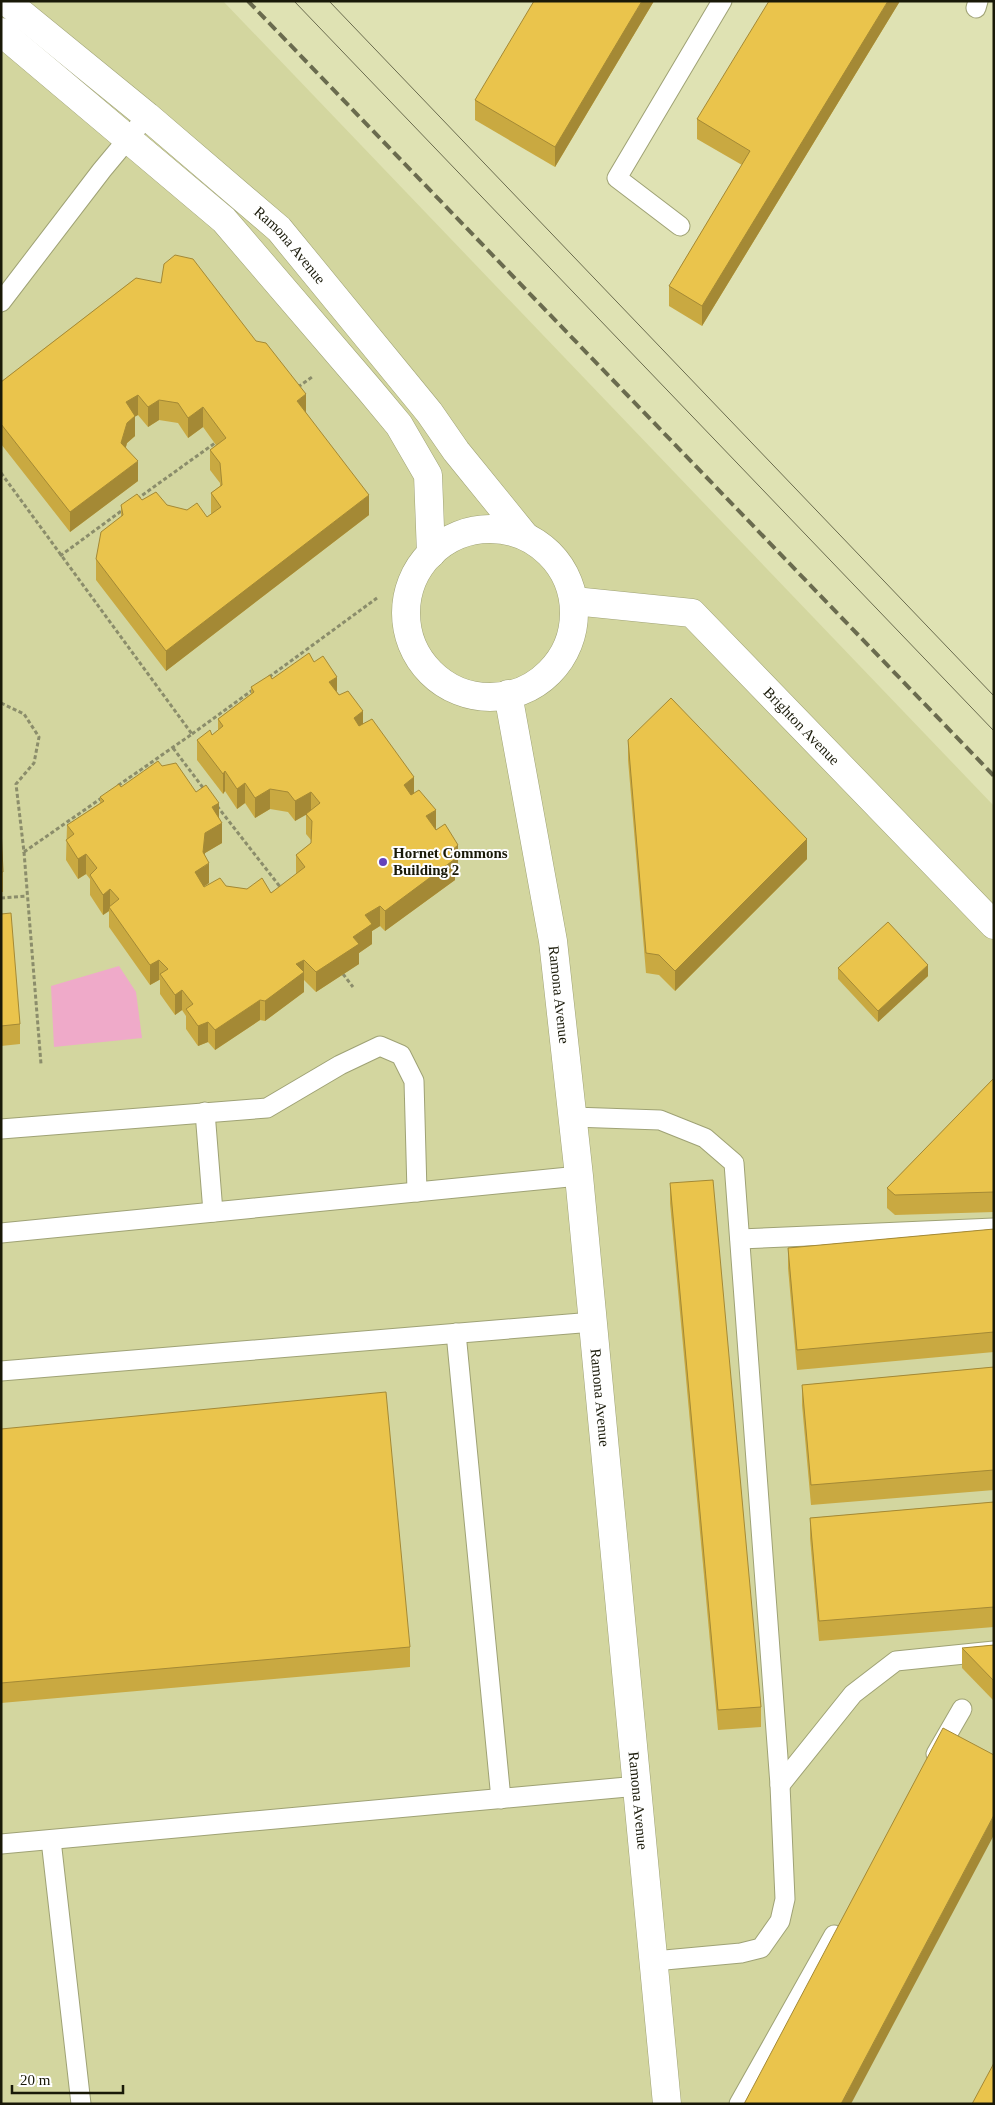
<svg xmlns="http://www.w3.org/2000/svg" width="995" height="2105" font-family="'Times New Roman',serif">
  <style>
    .built { fill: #d3d69f }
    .pitch { fill: #efaac9 }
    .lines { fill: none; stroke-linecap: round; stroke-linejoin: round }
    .service-casing { stroke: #9fa275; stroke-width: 21 }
    .minor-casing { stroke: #9fa275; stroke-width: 29 }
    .secondary-casing { stroke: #9fa275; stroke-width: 29 }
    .path { stroke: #8b8d6b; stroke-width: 3; stroke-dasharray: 4 2.5; stroke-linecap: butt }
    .service { stroke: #fff; stroke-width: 19 }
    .minor { stroke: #fff; stroke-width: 28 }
    .secondary { stroke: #fff; stroke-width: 28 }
    .tram { stroke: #6a6b4e; stroke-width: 1 }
    .rail { stroke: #6a6b4e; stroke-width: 4; stroke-dasharray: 10 5; stroke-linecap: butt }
    .wall { fill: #c9a941 }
    .shaded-wall { fill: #a48935 }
    .building { fill: #eac44c; stroke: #a48935 }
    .poi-dot { fill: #6443bb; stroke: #fff; stroke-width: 2 }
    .labels { text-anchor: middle; stroke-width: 4; stroke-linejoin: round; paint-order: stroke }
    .street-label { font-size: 15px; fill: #191908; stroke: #fff }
    .poi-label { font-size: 15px; font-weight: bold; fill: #191908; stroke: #fff; text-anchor: start }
  </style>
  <rect width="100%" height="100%" fill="#dfe2b3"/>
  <polygon class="built" points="1,1 223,1 994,806 994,2104 1,2104"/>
  <polygon class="pitch" points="119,966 136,992 142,1038 54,1047 51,986"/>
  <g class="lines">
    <defs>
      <g id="service">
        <polyline points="976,8 978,1"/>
        <polyline points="680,226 617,178 722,1"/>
        <polyline points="1,302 102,170 147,116"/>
        <polyline points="205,1112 213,1212"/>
        <polyline points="573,1117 660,1120 705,1138 734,1163 780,1785 785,1899 780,1921 761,1948 741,1953 654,1961"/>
        <polyline points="1,1129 267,1108 340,1065 380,1046 401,1055 414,1081 417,1192"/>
        <polyline points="1,1233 579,1176"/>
        <polyline points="740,1239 994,1228"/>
        <polyline points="456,1333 501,1799"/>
        <polyline points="1,1371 593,1322"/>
        <polyline points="936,1754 962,1709"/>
        <polyline points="780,1785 853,1694 896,1661 994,1651"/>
        <polyline points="51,1840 81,2104"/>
        <polyline points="1,1844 638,1786"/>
        <polyline points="739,2104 834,1935"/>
      </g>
      <g id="minor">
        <path id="s1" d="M 574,601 L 692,613 L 994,925"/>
        <path id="s2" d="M 508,694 L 553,941 L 579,1176 L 667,2104"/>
      </g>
      <g id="secondary">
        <path id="s3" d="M 6,1 L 147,116 L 279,229 L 429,412 L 456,451 L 525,536"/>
        <polyline points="1,32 224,220 369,389 399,425 428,475 431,554"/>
        <circle cx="490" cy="613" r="84"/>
      </g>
    </defs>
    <use href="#service" class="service-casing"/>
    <use href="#minor" class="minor-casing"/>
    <use href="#secondary" class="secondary-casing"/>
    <g class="path">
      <polyline points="298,387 312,377"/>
      <polyline points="1,473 192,734 116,787"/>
      <polyline points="137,499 215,443"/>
      <polyline points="60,556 124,509"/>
      <polyline points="269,677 377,598"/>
      <polyline points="1,703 24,714 39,737 34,763 16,784 24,852 103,797"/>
      <polyline points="192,734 254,689"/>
      <polyline points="173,748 204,789"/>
      <polyline points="217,806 281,888"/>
      <polyline points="24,852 41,1064"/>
      <polyline points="1,898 27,896"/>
      <polyline points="343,974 353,987"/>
    </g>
    <use href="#service" class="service"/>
    <use href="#minor" class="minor"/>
    <use href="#secondary" class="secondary"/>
    <g class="tram">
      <polyline points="294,1 994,731"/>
      <polyline points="329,1 994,696"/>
    </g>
    <polyline class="rail" points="248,1 994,776"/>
  </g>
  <g class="wall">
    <polygon points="654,1 555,167 475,120 475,100"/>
    <polygon points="900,1 702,326 669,306 669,286 742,165 697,139 697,119"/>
    <polygon points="136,278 306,413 369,515 166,671 96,580 96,559 121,517 121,505 142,500 167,505 207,517 211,514 211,493 220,486 220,483 210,470 210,450 216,445 203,427 188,438 178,423 159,420 148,427 138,415 135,416 135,436 127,443 126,447 138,481 70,532 1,444 1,382"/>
    <polygon points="314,662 337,692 363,724 414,793 458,865 455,867 455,880 385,931 380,926 372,931 372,944 359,953 359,964 316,992 304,980 304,992 265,1021 260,1020 215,1050 208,1042 198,1046 186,1029 186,1016 182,1010 175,1015 160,994 160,980 159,980 150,985 109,927 109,911 103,915 90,895 90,879 86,874 78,879 66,860 67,825 100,803 100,797 162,766 196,792 219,818 222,843 205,853 205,856 209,883 204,887 226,886 271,893 296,874 296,855 311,843 311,840 306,834 306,814 295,821 288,812 270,809 255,818 245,803 237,809 225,791 223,794 197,760 197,740 212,735 218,730 218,719 251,694 251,687"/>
    <polygon points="628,740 807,859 675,991 659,975 646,973 628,760"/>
    <polygon points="1,827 3,872 3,892 1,892"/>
    <polygon points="1,914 20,1024 20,1044 1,1046"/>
    <polygon points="838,968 928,976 878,1022 838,979"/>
    <polygon points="994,1078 994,1212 895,1215 887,1208 887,1188"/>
    <polygon points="670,1183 761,1707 761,1727 718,1730 670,1203"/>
    <polygon points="994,1229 994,1352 797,1370 788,1268 788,1248"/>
    <polygon points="994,1367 994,1490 811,1505 802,1405 802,1385"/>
    <polygon points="1,1429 410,1647 410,1667 1,1703"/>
    <polygon points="994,1502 994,1627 819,1641 810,1538 810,1518"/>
    <polygon points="994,1645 994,1701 962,1668 962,1648"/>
  </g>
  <g class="shaded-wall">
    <polygon points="642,1 654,1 555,167 555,147"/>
    <polygon points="888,1 900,1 702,326 702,306"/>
    <polygon points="306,394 306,414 297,401"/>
    <polygon points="138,395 138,415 126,422 126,402"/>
    <polygon points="159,400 159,420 148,427 148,407"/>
    <polygon points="203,407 203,427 188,438 188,418"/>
    <polygon points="135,416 135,436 127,443 121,463 121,443 127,423"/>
    <polygon points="138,461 138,481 70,532 70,512"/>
    <polygon points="369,495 369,515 166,671 166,651"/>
    <polygon points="337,677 337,697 329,682"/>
    <polygon points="363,711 363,731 354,738 354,718"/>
    <polygon points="225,771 225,791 223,794 223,774"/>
    <polygon points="414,777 414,797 404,805 404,785"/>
    <polygon points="245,783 245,803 237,809 237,789"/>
    <polygon points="270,789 270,809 255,818 255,798"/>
    <polygon points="311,792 311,812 295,821 295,801"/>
    <polygon points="219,803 219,823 212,807"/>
    <polygon points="436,810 436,830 426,816"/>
    <polygon points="222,823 222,843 205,853 204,867 209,863 209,883 195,892 195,872 203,852 205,833"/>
    <polygon points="807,839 807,859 675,991 675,971"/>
    <polygon points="458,845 458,865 455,867 455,880 385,931 385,911"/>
    <polygon points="86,854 86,874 78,879 78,859"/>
    <polygon points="110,889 110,910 109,907 109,911 103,915 103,895"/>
    <polygon points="380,906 380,926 372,931 372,944 359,953 359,964 316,992 316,972 353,937 365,915"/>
    <polygon points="159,960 159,980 150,985 150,965"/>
    <polygon points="304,960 304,992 265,1021 265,1001 296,964"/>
    <polygon points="928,965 928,976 878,1022 878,1011"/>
    <polygon points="182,990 182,1010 175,1015 175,995"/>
    <polygon points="260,1000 260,1020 215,1050 215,1030"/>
    <polygon points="208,1022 208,1042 198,1046 198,1026"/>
    <polygon points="994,1815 994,1835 851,2104 841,2104"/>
  </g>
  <g class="building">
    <polygon points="534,1 642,1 555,147 475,100"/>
    <polygon points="769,1 888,1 702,306 669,286 750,151 697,119"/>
    <polygon points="175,255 193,259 256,341 266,343 306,394 297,401 369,495 166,651 96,559 101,532 123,515 121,505 137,494 142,500 156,492 167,505 187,510 197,503 207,517 221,507 211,493 222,485 220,463 210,450 226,438 203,407 188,418 178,403 159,400 148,407 138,395 126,402 135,416 127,423 121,443 138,461 70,512 1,424 1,382 136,278 161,283 164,264"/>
    <polygon points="309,653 314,662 323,656 337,677 329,682 339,695 348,691 363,711 354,718 359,726 372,719 414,777 404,785 411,795 419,790 436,810 426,816 436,830 445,824 458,845 450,852 455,859 385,911 380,906 365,915 372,924 353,937 359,944 316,972 304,960 296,964 304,972 265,1001 260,1000 215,1030 208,1022 198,1026 186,1009 193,1004 182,990 175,995 160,974 168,969 159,960 150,965 109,907 119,899 110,889 103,895 90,875 97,868 86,854 78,859 66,840 74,834 67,825 104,801 100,797 119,784 121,787 158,761 162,766 176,763 196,792 206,785 219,803 212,807 222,823 205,833 203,852 209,863 195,872 204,887 220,878 226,886 247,889 262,878 271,893 305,867 296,855 311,843 312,821 306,814 320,803 311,792 295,801 288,792 270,789 255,798 245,783 237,789 225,771 223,774 197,740 210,730 212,735 223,726 218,719 254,692 251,687 270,675 272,679"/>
    <polygon points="671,698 807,839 675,971 659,955 646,953 628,740"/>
    <polygon points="1,827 3,872 1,872"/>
    <polygon points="11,913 20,1024 1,1026 1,914"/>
    <polygon points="888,922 928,965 878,1011 838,968"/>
    <polygon points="994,1078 994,1192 895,1195 887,1188"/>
    <polygon points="713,1180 761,1707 718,1710 670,1183"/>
    <polygon points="994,1229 994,1332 797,1350 788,1248"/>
    <polygon points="994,1367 994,1470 811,1485 802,1385"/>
    <polygon points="386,1392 410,1647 1,1683 1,1429"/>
    <polygon points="994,1502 994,1607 819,1621 810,1518"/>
    <polygon points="994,1645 994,1681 962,1648"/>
    <polygon points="943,1728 994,1755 994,1815 841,2104 744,2104"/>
    <polygon points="994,2063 994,2104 972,2104"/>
  </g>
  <circle class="poi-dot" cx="383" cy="862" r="5"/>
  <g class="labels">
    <g class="street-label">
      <text dy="5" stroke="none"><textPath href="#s3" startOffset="375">Ramona Avenue</textPath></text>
      <text dy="5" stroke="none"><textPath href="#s1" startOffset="276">Brighton Avenue</textPath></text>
      <text dy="5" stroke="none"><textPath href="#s2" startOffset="305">Ramona Avenue</textPath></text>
      <text dy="5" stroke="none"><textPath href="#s2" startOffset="710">Ramona Avenue</textPath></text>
      <text dy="5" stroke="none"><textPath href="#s2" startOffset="1115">Ramona Avenue</textPath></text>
    </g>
    <g class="poi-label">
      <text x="393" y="858">Hornet Commons<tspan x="393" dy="17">Building 2</tspan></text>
    </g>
  </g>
  <rect width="995" height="2105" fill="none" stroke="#191908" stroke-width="5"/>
  <path d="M12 2085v8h111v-8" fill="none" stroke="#191908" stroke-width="2.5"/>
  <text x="20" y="2085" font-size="15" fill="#191908" stroke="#ffffff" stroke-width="4" paint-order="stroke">20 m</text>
</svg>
